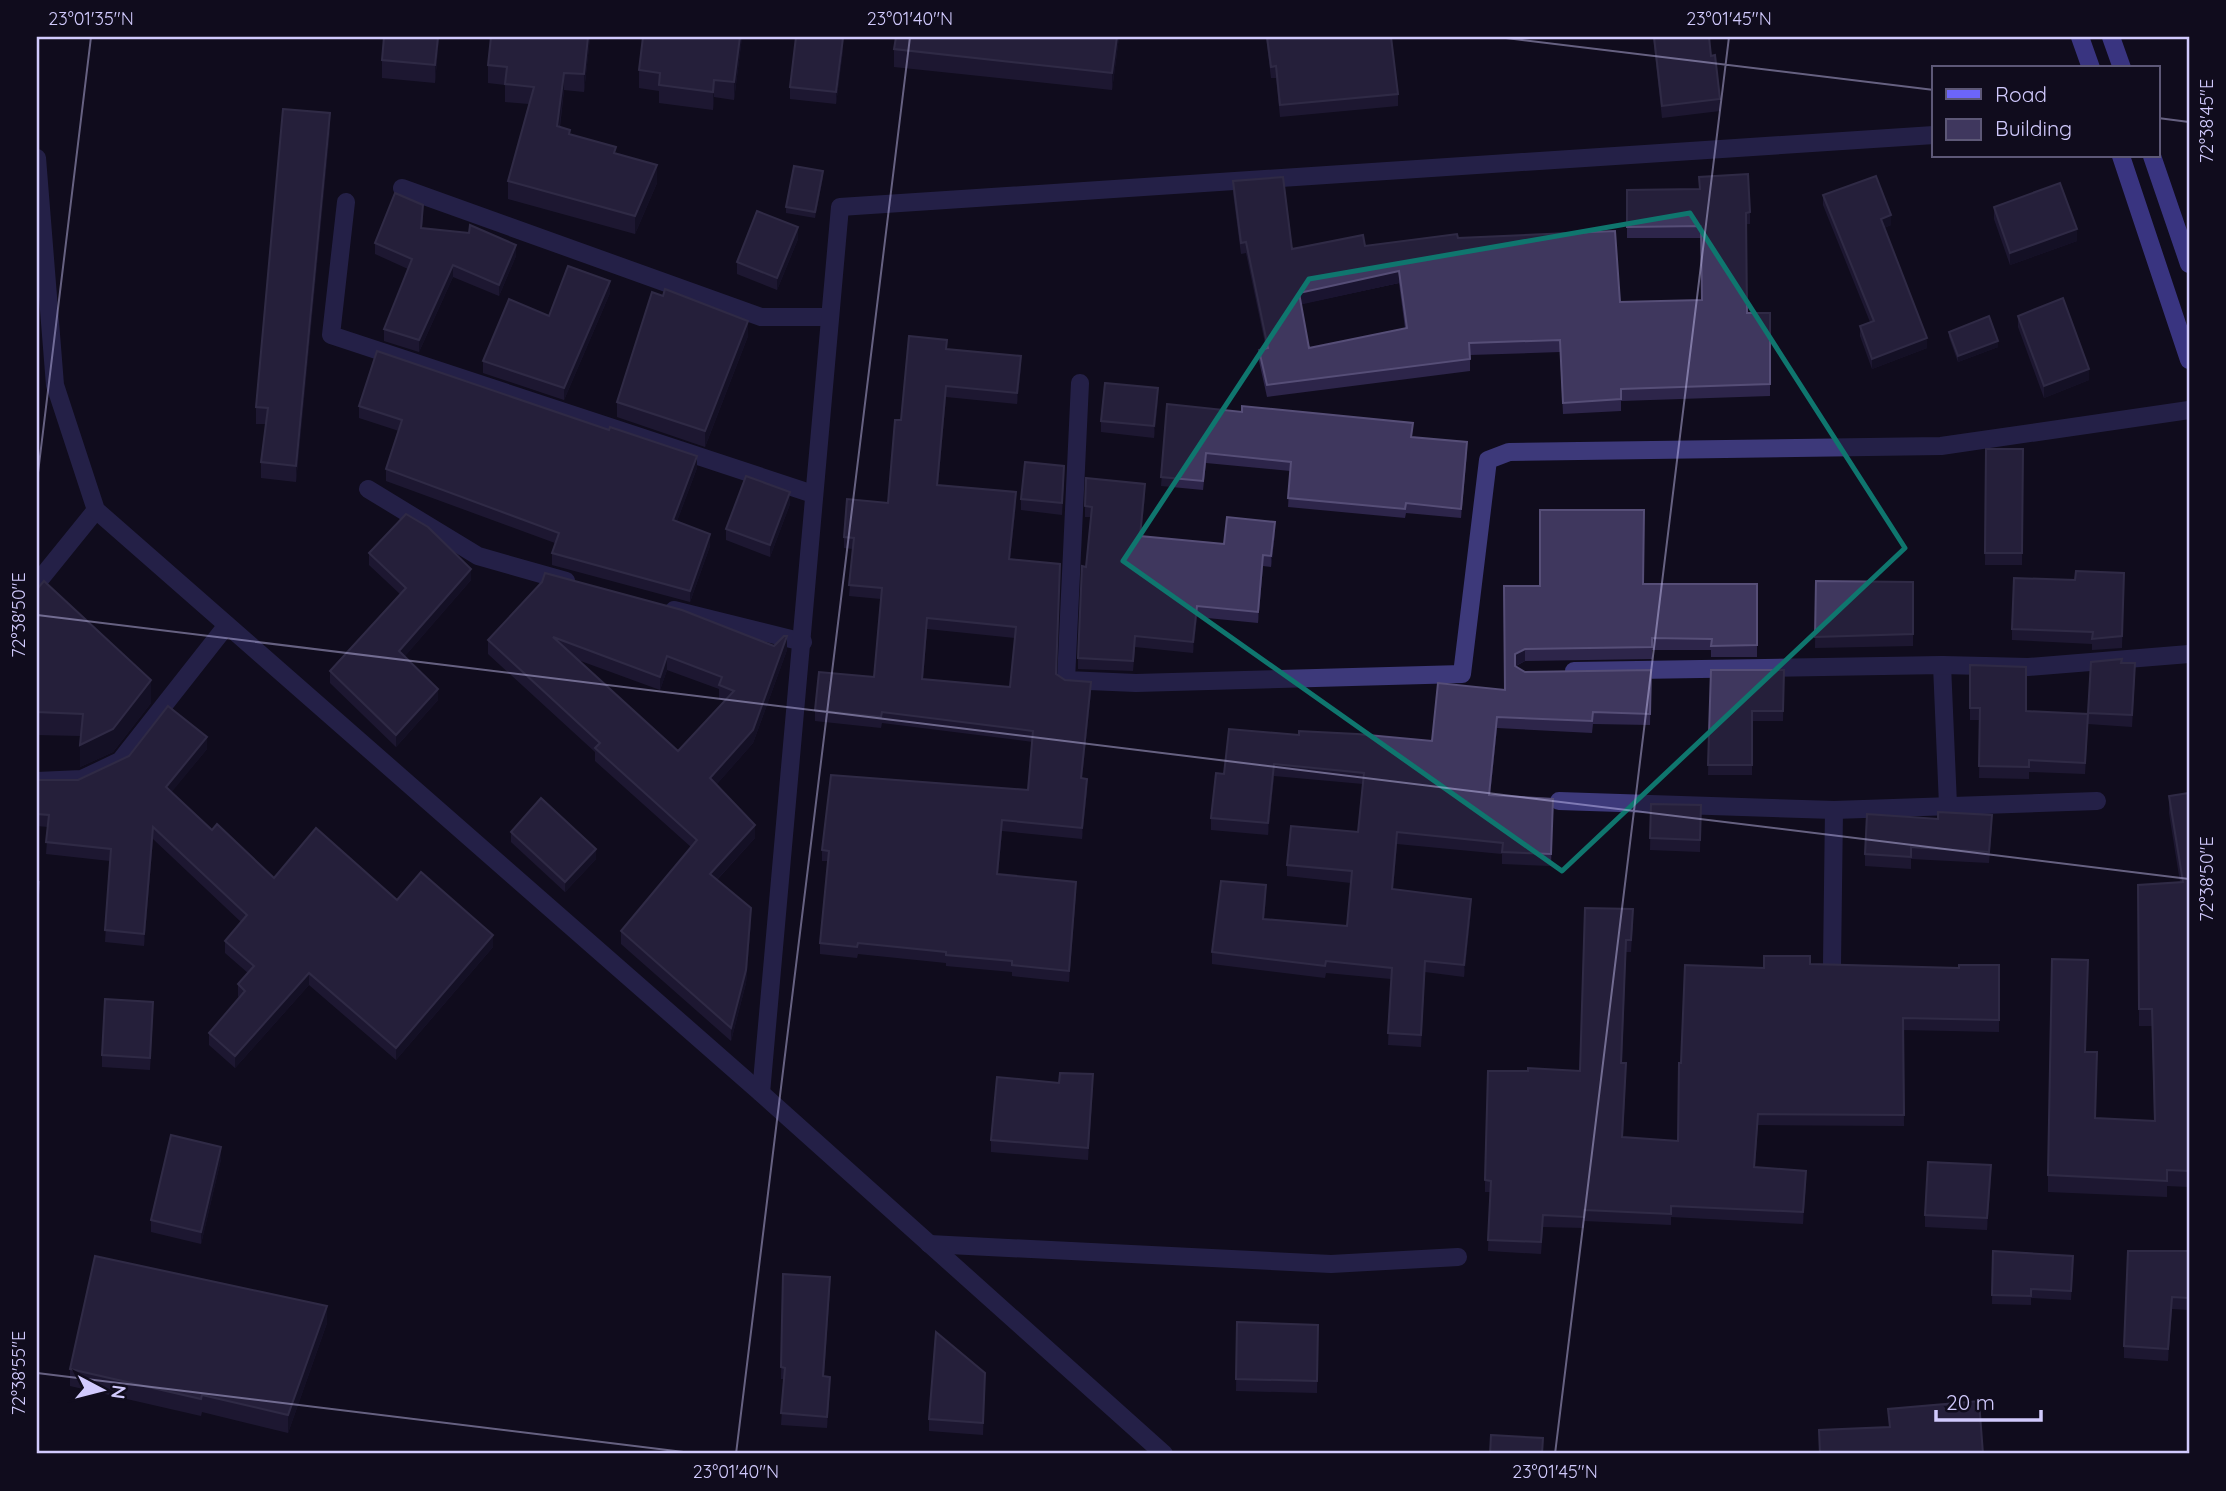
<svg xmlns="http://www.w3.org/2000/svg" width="2226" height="1491" font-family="Quicksand,sans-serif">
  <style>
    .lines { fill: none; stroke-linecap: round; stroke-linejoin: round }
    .minor { stroke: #3d397a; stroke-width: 18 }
    .tertiary { stroke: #3d397a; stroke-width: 18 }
    .secondary { stroke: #6c65f9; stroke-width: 18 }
    .wall { fill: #2d254a; fill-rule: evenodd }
    .shaded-wall { fill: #1a1430 }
    .building { fill: #3f375e; stroke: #564e77; stroke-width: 2; fill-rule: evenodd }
    .marked { fill: none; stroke: #0f766e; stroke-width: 5; stroke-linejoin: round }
    .ticks { fill: none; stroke: #d1cafd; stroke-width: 2; stroke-opacity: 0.45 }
    .neatline { fill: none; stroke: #d1cafd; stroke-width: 2.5 }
    .ticks-label { font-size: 18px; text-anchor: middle; fill: #d1cafd }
  </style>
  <rect width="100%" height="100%" fill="#100c1d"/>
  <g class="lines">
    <g class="minor">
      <polyline points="402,188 761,317 829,317"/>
      <polyline points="346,202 331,335 813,494"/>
      <polyline points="1080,383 1066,680 1136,683 1462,674 1488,460 1509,452 1941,446 2189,410"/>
      <polyline points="368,489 478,556 566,581"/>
      <polyline points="37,583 96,510"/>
      <polyline points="674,610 803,642"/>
      <polyline points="1942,665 1948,805"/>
      <polyline points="1574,671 1942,665 2028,667 2189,654"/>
      <polyline points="37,781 82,779 120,761 227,625"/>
      <polyline points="1559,801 1834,810 2097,801"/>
      <polyline points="1832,964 1834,810"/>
      <polyline points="761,1093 840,207 1934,135"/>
      <polyline points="929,1244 1331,1264 1458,1257"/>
    </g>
    <polyline class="tertiary" points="37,158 55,385 96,510 761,1093 1164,1454"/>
    <g class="secondary">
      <polyline points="2080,37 2091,68"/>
      <polyline points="2111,37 2122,68"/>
      <polyline points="2121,156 2189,360"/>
      <polyline points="2152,156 2189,264"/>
    </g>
  </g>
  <g class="wall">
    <polygon points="439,37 435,83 382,78 382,60"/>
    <polygon points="491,37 590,37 584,92 564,90 560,127 570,134 616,153 657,183 635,234 508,199 508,181 529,104 505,102 505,85 488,83 488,65"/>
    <polygon points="742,37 734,100 714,97 713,110 659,103 659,91 639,88 639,70"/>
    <polygon points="1119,37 1112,90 894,67 894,49"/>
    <polygon points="1266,37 1398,94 1398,106 1280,117 1276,78 1271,78"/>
    <polygon points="1653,37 1709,37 1711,56 1720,99 1720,111 1662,118"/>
    <polygon points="843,50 836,104 790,99 790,87"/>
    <polygon points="330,129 296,482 261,478 261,462 266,424 256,424 256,407"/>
    <polygon points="823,177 815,218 786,213 786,207"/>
    <path d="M 1233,181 L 1292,249 L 1365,246 L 1458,238 L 1620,302 L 1702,300 L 1701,238 L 1627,238 L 1627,190 L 1750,212 L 1750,224 L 1746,224 L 1747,313 L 1770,313 L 1770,396 L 1621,401 L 1621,411 L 1563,414 L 1560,352 L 1470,355 L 1470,371 L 1267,397 L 1259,361 L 1259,350 L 1266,348 L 1246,253 L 1241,254 L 1233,193 ZM 1399,283 L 1405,328 L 1309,348 L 1301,304 Z"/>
    <polygon points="1823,195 1891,225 1884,228 1927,348 1872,369 1860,336 1860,326 1870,322 1823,205"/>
    <polygon points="1994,207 2077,241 2010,265 1994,219"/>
    <polygon points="423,217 422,228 516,256 499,296 453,277 419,352 384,341 384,329 408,269 375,254 375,243"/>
    <polygon points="798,239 777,290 737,274 737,262"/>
    <polygon points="610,293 564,400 483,373 483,361 549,316"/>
    <polygon points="2018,316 2089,380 2044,398 2018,327"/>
    <polygon points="1949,332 1998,347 1958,362 1949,337"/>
    <polygon points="748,336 705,447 617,417 617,402"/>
    <path d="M 947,349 L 1021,367 L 1017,404 L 946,397 L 938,485 L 1016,503 L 1010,559 L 1056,674 L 1065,680 L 1091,692 L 1082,778 L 1087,790 L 1082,839 L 1002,831 L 998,874 L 1076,893 L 1069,982 L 1012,976 L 1012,972 L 946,966 L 946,963 L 858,954 L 857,958 L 820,954 L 820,943 L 828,861 L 822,861 L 822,850 L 1028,790 L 1033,742 L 882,723 L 881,728 L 815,721 L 815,710 L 874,677 L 881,599 L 849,596 L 853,549 L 844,548 L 844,537 L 888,503 L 901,420 ZM 927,629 L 1015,638 L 1010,687 L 923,679 Z"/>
    <polygon points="1158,400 1154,438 1101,432 1101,421"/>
    <polygon points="1167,404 1412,437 1467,452 1461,518 1406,513 1405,518 1288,507 1290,471 1206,463 1203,490 1161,486"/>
    <polygon points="359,406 697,468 677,521 710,546 690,602 552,565 552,553 555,543 386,481 386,469 399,431 359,418"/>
    <polygon points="1986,449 2023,449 2022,565 1985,565"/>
    <polygon points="1064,478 1062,515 1021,510 1021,499"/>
    <polygon points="1145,495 1141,536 1224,544 1275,533 1271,567 1263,566 1258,623 1197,617 1193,653 1135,647 1133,671 1078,669 1078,658 1091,517 1085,517 1085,506"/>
    <polygon points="790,504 770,557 726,540 726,529"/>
    <polygon points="369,553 471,580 404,657 438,700 396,747 330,683 330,671 400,594 369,565"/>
    <polygon points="2124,573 2122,648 2092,650 2092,644 2012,640 2012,629 2075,580"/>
    <polygon points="1816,581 1913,582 1913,646 1815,648"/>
    <path d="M 542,582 L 787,650 L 753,743 L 716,785 L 755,838 L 717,880 L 751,921 L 746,983 L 731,1041 L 621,944 L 621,931 L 691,847 L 595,761 L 595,752 L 488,654 L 488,640 ZM 578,660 L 660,690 L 667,670 L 719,689 L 719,699 L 725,701 L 678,751 Z"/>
    <polygon points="1643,584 1757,584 1757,657 1711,657 1711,650 1652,650 1652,659 1525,661 1516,666 1525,672 1651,670 1650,725 1593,724 1592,733 1497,728 1490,795 1553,799 1551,866 1502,864 1502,854 1397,844 1393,889 1471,911 1464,977 1425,972 1421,1047 1388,1045 1391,979 1326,973 1325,978 1212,964 1212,952 1266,897 1264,919 1347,926 1351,883 1287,876 1287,865 1358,832 1363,784 1274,776 1268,835 1211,830 1211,818 1224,774 1299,735 1432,741 1505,690 1504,586"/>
    <polygon points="37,589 151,703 113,752 80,767 81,736 37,735"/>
    <polygon points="2121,663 2135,675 2132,727 2088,724 2088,713"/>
    <polygon points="1970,665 2026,711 2088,725 2085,774 2029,772 2029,779 1979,778 1980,720 1970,720"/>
    <polygon points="1711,670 1784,670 1783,721 1752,721 1752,775 1708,775"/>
    <polygon points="207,749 171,792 212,830 274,878 397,900 493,947 396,1060 309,985 235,1068 209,1045 209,1033 239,998 238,996 238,984 248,973 225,953 225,941 241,922 153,839 144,946 105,942 110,861 46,854 48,827 37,826 37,780 78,780"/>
    <polygon points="2189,793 2189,1187 2167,1186 2167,1197 2048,1192 2048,1175 2085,1052 2096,1118 2154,1121 2152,1026 2139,1026 2138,885 2180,882 2169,813 2169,796"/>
    <polygon points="1651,804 1701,805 1700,852 1650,850"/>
    <polygon points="1992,827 1989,863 1911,859 1911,869 1865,866 1865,854"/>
    <polygon points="511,832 596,859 565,892 511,842"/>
    <polygon points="1633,921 1631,952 1626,952 1622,1063 1626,1074 1623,1137 1678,1141 1681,1063 1764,968 1810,964 1959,968 1999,965 1999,1032 1903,1030 1904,1126 1758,1125 1755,1167 1806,1182 1803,1224 1671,1217 1671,1225 1584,1221 1584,1228 1543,1227 1541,1254 1488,1251 1490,1192 1485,1192 1485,1180 1528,1071 1580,1071"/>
    <polygon points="153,1013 150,1070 102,1067 102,1055"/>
    <polygon points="1093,1086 1088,1160 991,1152 991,1140"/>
    <polygon points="221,1159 201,1244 151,1232 151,1220"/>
    <polygon points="1991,1177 1987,1230 1925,1227 1925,1215"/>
    <polygon points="1993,1251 2073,1265 2071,1300 2031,1298 2031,1305 1992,1304"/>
    <polygon points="2189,1251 2189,1310 2172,1309 2168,1361 2124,1358 2124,1346"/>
    <polygon points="783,1274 830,1289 824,1376 830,1388 827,1428 781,1425 784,1379 781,1379"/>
    <polygon points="1237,1322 1318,1325 1317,1393 1236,1391"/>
    <polygon points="327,1323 288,1433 202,1412 201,1416 70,1386 70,1369"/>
    <polygon points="985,1373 983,1435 929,1431 929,1419"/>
  </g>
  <g class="shaded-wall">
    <polygon points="438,37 439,37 435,83 435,65"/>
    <polygon points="588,37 590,37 584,92 584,74"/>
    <polygon points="740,37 742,37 734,100 734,82"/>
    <polygon points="1117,37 1119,37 1112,90 1112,73"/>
    <polygon points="843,38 843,50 836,104 836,92"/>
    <polygon points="564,73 564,90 557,144 557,126"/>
    <polygon points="714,80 714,97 713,110 713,92"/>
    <polygon points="330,113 330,129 296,482 296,466"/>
    <polygon points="657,165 657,183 635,234 635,216"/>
    <polygon points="823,171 823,177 815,218 815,212"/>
    <polygon points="1891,215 1891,225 1881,229 1881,219"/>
    <polygon points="798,227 798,239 777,290 777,278"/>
    <polygon points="2077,229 2077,241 2010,265 2010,253"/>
    <polygon points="516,245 516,256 499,296 499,285"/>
    <polygon points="453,265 453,277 419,352 419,340"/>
    <polygon points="1399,271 1399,283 1299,305 1299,293"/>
    <polygon points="610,281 610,293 564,400 564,388"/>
    <polygon points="748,321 748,336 705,447 705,431"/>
    <polygon points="1927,338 1927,348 1872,369 1872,359"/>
    <polygon points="1998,341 1998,347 1958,362 1958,356"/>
    <polygon points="1021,356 1021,367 1017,404 1017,393"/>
    <polygon points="2089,369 2089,380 2044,398 2044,386"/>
    <polygon points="946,386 946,397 937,496 937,485"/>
    <polygon points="1158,388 1158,400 1154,438 1154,426"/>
    <polygon points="1467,442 1467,452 1461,518 1461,509"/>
    <polygon points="697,456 697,468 673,532 673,520"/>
    <polygon points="1145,484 1145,495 1140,547 1140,536"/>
    <polygon points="790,492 790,504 770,557 770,545"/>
    <polygon points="1016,492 1016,503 1009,570 1009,559"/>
    <polygon points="1275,522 1275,533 1271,567 1271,556"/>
    <polygon points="710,534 710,546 690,602 690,591"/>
    <polygon points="1263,555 1263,566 1258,623 1258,612"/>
    <polygon points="471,569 471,580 399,663 399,651"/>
    <polygon points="1197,606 1197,617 1193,653 1193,642"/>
    <polygon points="927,618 927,629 922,690 922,679"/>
    <polygon points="787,636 787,650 753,743 710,792 710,778"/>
    <polygon points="1525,649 1525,661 1515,666 1515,654"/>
    <polygon points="667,656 667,670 660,690 660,677"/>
    <polygon points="151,680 151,703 113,752 80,767 80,745"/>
    <polygon points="1091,682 1091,692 1081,789 1081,778"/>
    <polygon points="438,689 438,700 396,747 396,735"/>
    <polygon points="1497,717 1497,728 1489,807 1489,795"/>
    <polygon points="207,737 207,749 166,799 166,787"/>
    <polygon points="1274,764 1274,776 1268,835 1268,823"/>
    <polygon points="1087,779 1087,790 1082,839 1082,828"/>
    <polygon points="1002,820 1002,831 997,885 997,874"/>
    <polygon points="755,825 755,838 710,887 710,874"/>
    <polygon points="153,827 153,839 144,946 144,934"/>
    <polygon points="1397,832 1397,844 1392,901 1392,889"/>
    <polygon points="596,849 596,859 565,892 565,882"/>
    <polygon points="1076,882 1076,893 1069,982 1069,971"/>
    <polygon points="1266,885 1266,897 1263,931 1263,919"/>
    <polygon points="1471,899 1471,911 1464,977 1464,965"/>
    <polygon points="751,908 751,921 746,983 731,1041 731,1028"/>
    <polygon points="493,935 493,947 396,1060 396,1048"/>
    <polygon points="309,973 309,985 235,1068 235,1056"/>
    <polygon points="1093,1074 1093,1086 1088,1160 1088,1148"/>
    <polygon points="221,1147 221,1159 201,1244 201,1232"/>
    <polygon points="1991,1165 1991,1177 1987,1230 1987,1218"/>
    <polygon points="1806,1171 1806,1182 1803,1224 1803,1212"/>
    <polygon points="830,1277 830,1289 823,1388 823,1376"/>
    <polygon points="2172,1297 2172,1309 2168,1361 2168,1349"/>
    <polygon points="327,1306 327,1323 288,1433 288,1415"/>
    <polygon points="830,1377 830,1388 827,1428 827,1417"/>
  </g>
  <g class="building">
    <polygon points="384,37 438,37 435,65 382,60"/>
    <polygon points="491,37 588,37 584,74 564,73 557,126 570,130 569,134 616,147 614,153 657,165 635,216 508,181 534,87 505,84 507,67 488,65"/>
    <polygon points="643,37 740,37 734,82 714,80 713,92 659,85 660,73 639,70"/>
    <polygon points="796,37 832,37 843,38 836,92 790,87"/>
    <polygon points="896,37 1117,37 1112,73 894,49"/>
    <polygon points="1267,37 1391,37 1398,94 1280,105 1276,66 1271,67"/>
    <polygon points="1654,37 1709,37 1711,56 1715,55 1720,99 1662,106"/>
    <polygon points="283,109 330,113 296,466 261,462 268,408 256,407"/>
    <polygon points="794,166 823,171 815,212 786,207"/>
    <path d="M 1748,174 L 1750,212 L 1746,213 L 1747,313 L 1770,313 L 1770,384 L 1621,389 L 1621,399 L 1563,403 L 1560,340 L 1469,343 L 1470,359 L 1267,385 L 1259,350 L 1268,348 L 1246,242 L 1241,243 L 1233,181 L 1283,177 L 1292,249 L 1363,235 L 1365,246 L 1457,234 L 1458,238 L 1615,231 L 1620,302 L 1702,300 L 1701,226 L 1627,227 L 1627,190 L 1700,189 L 1699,177 ZM 1399,271 L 1407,328 L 1309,348 L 1299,293 Z"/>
    <polygon points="1876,176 1891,215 1881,219 1927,338 1872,359 1860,326 1874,321 1823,195"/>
    <polygon points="2060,183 2077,229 2010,253 1994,207"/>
    <polygon points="395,193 423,205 421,228 469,233 470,225 516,245 499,285 453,265 419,340 384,329 412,259 375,243"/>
    <polygon points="757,211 798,227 777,278 737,262"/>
    <polygon points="568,266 610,281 564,388 483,361 509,299 549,316"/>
    <polygon points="665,289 748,321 705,431 617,402 652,292 663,296"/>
    <polygon points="2063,298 2089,369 2044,386 2018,316"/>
    <polygon points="1989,316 1998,341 1958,356 1949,332"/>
    <path d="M 909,336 L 947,340 L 946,349 L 1021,356 L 1017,393 L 946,386 L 937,485 L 1016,492 L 1009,559 L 1060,564 L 1056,674 L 1065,680 L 1091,682 L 1081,778 L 1087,779 L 1082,828 L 1002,820 L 997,874 L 1076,882 L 1069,971 L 1012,965 L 1012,961 L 946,955 L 946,952 L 858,943 L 857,947 L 820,943 L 829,851 L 822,850 L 831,775 L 1028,790 L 1033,731 L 882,712 L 881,717 L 815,710 L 819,672 L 874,677 L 882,588 L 849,585 L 854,538 L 844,537 L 847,499 L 888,503 L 895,420 L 901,420 ZM 927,618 L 1016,627 L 1010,687 L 922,679 Z"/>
    <polygon points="377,351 609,430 610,427 697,456 673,520 710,534 690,591 552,553 559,533 386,469 402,420 359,406"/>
    <polygon points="1105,383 1158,388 1154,426 1101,421"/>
    <polygon points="1167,404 1242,412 1242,406 1413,423 1411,437 1467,442 1461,509 1406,503 1405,509 1288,498 1291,462 1206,453 1203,481 1161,477"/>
    <polygon points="1986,449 2023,449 2022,553 1985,553"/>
    <polygon points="1025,462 1064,466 1062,503 1021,499"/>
    <polygon points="746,476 790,492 770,545 726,529"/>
    <polygon points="1086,478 1145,484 1140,536 1224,544 1227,517 1275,522 1271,556 1263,555 1258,612 1197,606 1193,642 1135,636 1133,661 1078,658 1082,566 1086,567 1092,507 1085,506"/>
    <polygon points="1540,510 1644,510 1643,584 1757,584 1757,645 1711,646 1712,639 1652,638 1652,647 1525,649 1515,654 1515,666 1525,672 1651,670 1650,714 1593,712 1592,721 1497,717 1489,795 1553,799 1551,854 1502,852 1503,843 1397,832 1392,889 1471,899 1464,965 1425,961 1421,1035 1388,1033 1392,968 1326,961 1325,966 1212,952 1221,881 1266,885 1263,919 1347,926 1352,871 1287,865 1291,826 1358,832 1364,773 1274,764 1268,823 1211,818 1216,773 1224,774 1229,729 1299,735 1299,731 1357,734 1432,741 1438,683 1505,690 1504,586 1540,586"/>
    <polygon points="406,514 428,527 471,569 399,651 438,689 396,735 330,671 406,588 369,553"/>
    <polygon points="2076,571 2124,573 2122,636 2092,639 2093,632 2012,629 2014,578 2075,580"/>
    <path d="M 545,573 L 682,610 L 774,646 L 784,636 L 787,636 L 753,730 L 710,778 L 755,825 L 710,874 L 751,908 L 746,970 L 731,1028 L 621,931 L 697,840 L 595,748 L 600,743 L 488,640 L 542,582 ZM 553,637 L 660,677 L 667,656 L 722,677 L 719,685 L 734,691 L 678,751 Z"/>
    <polygon points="44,581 151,680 113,729 80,745 83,714 37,712 37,589"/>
    <polygon points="1816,581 1913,582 1913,634 1815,637"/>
    <polygon points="2122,659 2121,663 2135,663 2132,715 2088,713 2091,662"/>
    <polygon points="1970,665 2026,667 2026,711 2088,714 2085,763 2029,760 2029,767 1979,766 1980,708 1970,708"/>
    <polygon points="1711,670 1784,670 1783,711 1752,711 1752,765 1708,765"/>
    <polygon points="168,706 207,737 166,787 212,830 217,824 274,878 316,828 397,900 421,872 493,935 396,1048 309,973 235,1056 209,1033 245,991 238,984 254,966 225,941 247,915 153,827 144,934 105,930 111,849 46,842 49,815 37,814 37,780 78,780 129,756"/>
    <polygon points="2189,793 2189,1171 2167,1170 2167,1181 2048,1175 2052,959 2088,960 2085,1052 2097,1052 2095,1118 2155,1121 2152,1009 2139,1009 2138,885 2183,882 2169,796"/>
    <polygon points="541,798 596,849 565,882 511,832"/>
    <polygon points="1651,804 1701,805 1700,840 1650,838"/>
    <polygon points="1938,812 1992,815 1989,852 1911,847 1911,857 1865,854 1867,814 1938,819"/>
    <polygon points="37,882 39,882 37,908"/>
    <polygon points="1585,908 1633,909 1631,940 1626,940 1621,1063 1626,1063 1622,1137 1678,1141 1679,1063 1681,1063 1685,965 1764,968 1764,956 1810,956 1810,964 1959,968 1959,965 1999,965 1999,1020 1903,1018 1904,1115 1758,1114 1754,1167 1806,1171 1803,1212 1671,1206 1671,1214 1584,1210 1584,1217 1543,1215 1541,1242 1488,1240 1491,1181 1485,1180 1488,1071 1528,1071 1528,1068 1580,1071"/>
    <polygon points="105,999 153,1002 150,1058 102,1055"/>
    <polygon points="1060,1073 1093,1074 1088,1148 991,1140 997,1077 1059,1083"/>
    <polygon points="171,1135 221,1147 201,1232 151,1220"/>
    <polygon points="1928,1162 1991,1165 1987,1218 1925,1215"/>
    <polygon points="1993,1251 2073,1256 2071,1291 2031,1289 2031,1296 1992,1295"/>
    <polygon points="2128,1251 2189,1251 2189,1298 2172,1297 2168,1349 2124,1346"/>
    <polygon points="95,1256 327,1306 288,1415 202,1395 201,1399 70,1369"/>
    <polygon points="783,1274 830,1277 823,1376 830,1377 827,1417 781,1413 785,1368 781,1367"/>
    <polygon points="1237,1322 1318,1325 1317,1381 1236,1379"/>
    <polygon points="936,1332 985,1373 983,1423 929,1419"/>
    <polygon points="1979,1401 1983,1454 1820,1454 1819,1430 1890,1427 1888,1409"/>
    <polygon points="1491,1435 1543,1438 1542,1454 1490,1454"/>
  </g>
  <path d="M0 0H2226V1491H0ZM 1690,213 L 1905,548 L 1562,871 L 1123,561 L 1309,279 Z" fill="#100c1d" fill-opacity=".55" fill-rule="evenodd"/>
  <path class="marked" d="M 1690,213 L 1905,548 L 1562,871 L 1123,561 L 1309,279 Z"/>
  <path class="ticks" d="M 1498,37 L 1934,90M 2158,118 L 2189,122M 37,481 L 91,37M 37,615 L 2189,879M 37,1373 L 700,1454M 736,1454 L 910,37M 1555,1454 L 1729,37"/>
  <rect width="2226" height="1491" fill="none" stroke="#100c1d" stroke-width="77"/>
  <rect x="1932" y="66" width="228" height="91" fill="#100c1d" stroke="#5d5877" stroke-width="2"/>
  <rect x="1946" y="89" width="35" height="10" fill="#6c65f9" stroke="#5d5877" stroke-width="2"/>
  <text x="1995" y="102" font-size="21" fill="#d1cafd">Road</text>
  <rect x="1946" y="119" width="35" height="21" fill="#3f375e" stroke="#5d5877" stroke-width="2"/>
  <text x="1995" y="136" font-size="21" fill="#d1cafd">Building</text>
  <g transform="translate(102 1390) rotate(97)" stroke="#100c1d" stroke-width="5" paint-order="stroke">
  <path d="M0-5L12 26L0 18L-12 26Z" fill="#d1cafd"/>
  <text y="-10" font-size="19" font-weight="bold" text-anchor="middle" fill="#d1cafd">N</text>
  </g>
  <path d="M1936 1410v10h105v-10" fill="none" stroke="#d1cafd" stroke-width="3.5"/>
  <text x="1946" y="1410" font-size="21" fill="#d1cafd" stroke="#100c1d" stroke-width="5" paint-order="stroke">20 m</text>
  <rect x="38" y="38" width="2150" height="1414" class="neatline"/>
  <g class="ticks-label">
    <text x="91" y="25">23°01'35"N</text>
    <text x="910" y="25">23°01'40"N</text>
    <text x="1729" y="25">23°01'45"N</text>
    <text transform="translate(2207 121) rotate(-90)" y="6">72°38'45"E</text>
    <text transform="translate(19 615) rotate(-90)" y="6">72°38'50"E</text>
    <text transform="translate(2207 879) rotate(-90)" y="6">72°38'50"E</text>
    <text transform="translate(19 1373) rotate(-90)" y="6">72°38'55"E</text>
    <text x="736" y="1478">23°01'40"N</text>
    <text x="1555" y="1478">23°01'45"N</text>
  </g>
</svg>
